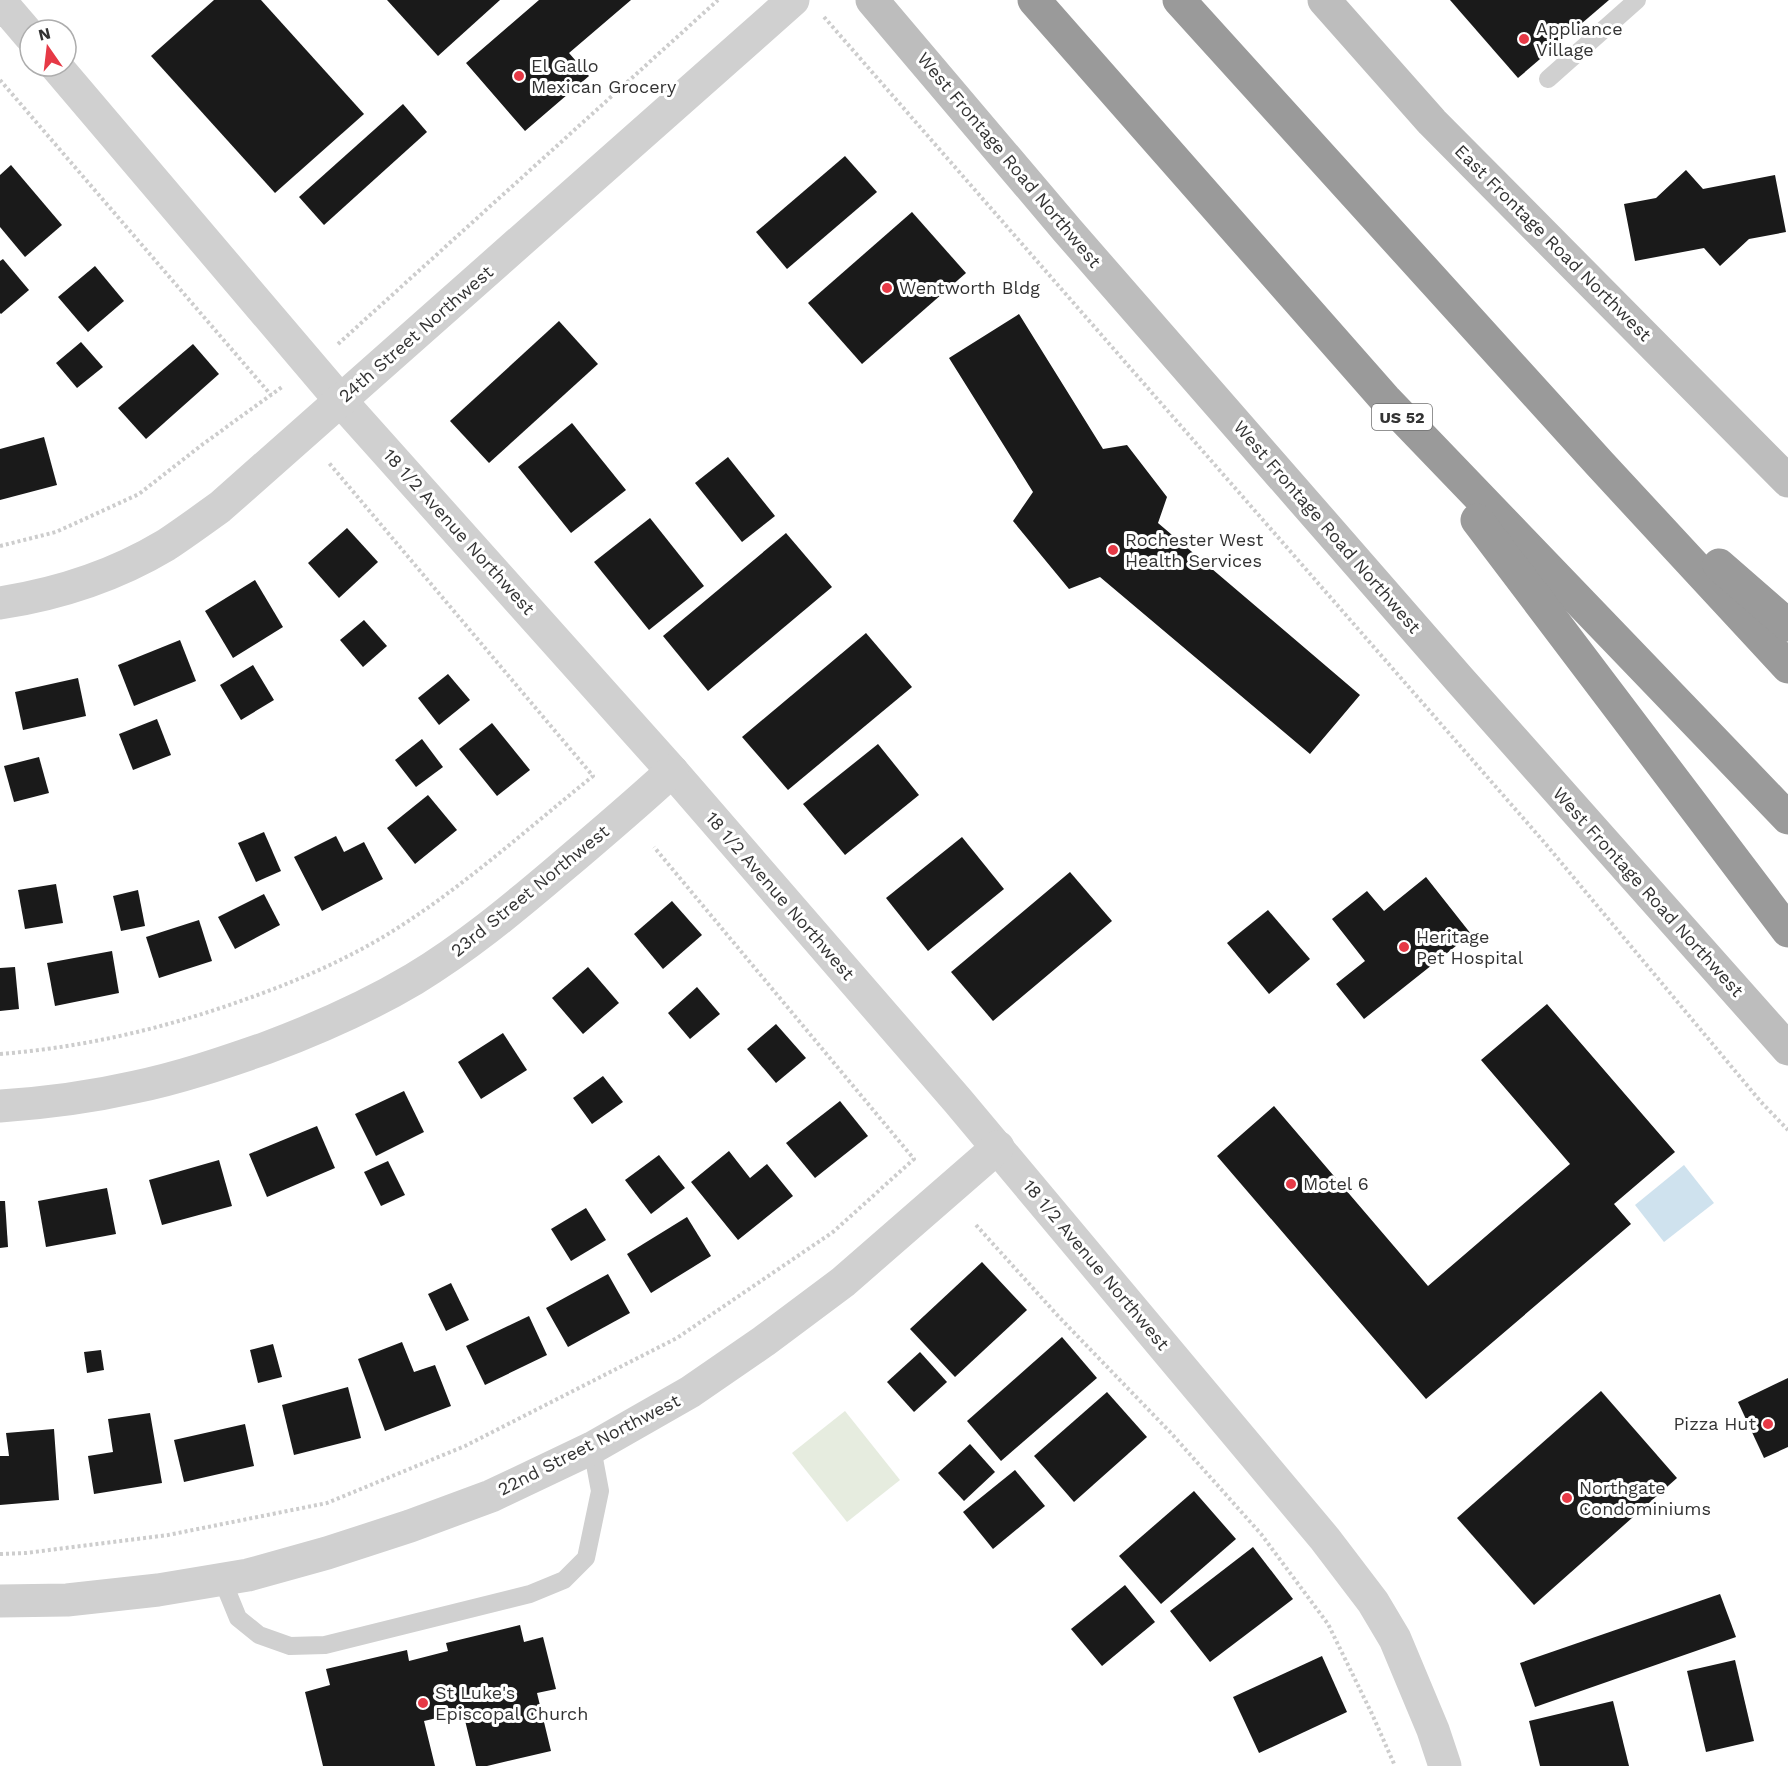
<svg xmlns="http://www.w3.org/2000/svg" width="1788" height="1766" font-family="'Work Sans',sans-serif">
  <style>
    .green { fill: #e6ecdf }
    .water { fill: #cfe2ee }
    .building { fill: #1a1a1a }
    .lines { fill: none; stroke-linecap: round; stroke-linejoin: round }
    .path { stroke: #cdcdcd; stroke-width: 4; stroke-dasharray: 3 3; stroke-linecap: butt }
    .lane { stroke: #d0d0d0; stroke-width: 18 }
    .street { stroke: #d0d0d0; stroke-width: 33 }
    .secondary { stroke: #bdbdbd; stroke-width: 33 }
    .highway { stroke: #9a9a9a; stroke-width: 33 }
    .poi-dot { fill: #e63946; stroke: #fff; stroke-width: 2 }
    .labels { text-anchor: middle; stroke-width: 6; stroke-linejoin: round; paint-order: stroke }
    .shield { fill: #fff; stroke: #707070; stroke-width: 1.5 }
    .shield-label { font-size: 16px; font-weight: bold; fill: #333 }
    .poi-label { font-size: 18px; fill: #333; stroke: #fff; text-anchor: start }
    .street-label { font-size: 18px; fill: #333; stroke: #fff }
  </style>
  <rect width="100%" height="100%" fill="#fff"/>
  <polygon class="green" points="845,1411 900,1480 847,1522 792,1453"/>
  <polygon class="water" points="1684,1165 1714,1203 1664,1242 1635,1205"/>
  <g class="building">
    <polygon points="214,0 261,0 364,114 275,193 151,56"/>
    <polygon points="387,0 500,0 438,56"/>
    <polygon points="539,0 631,0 569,53 589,76 525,131 466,63"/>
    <polygon points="1450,0 1609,0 1518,78"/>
    <polygon points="403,104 427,132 324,225 299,197"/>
    <polygon points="845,156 877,192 787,269 756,232"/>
    <polygon points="11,165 62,225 25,257 0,227 0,175"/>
    <polygon points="1686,170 1703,189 1775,175 1786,232 1749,239 1720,266 1704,248 1635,261 1624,204 1656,198"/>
    <polygon points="912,212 966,273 862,364 808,303"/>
    <polygon points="3,259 29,290 1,314 0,313 0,261"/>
    <polygon points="95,266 124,301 88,332 58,297"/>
    <polygon points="1019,314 1103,449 1127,445 1167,497 1158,523 1360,695 1310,754 1100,577 1069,589 1013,521 1033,492 949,358"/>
    <polygon points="559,321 598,364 489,463 450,421"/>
    <polygon points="81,342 103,367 77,388 56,363"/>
    <polygon points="193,344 219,374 146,439 118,408"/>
    <polygon points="572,423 626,490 571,533 518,467"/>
    <polygon points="44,437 57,485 0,500 0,449"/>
    <polygon points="728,457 775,516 742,542 695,483"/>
    <polygon points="650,518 704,586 649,630 594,562"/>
    <polygon points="347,528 378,562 339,598 308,563"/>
    <polygon points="786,533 832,587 708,691 663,636"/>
    <polygon points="255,580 283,627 233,658 205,611"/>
    <polygon points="364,620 387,646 363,667 340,640"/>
    <polygon points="866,633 912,687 788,790 742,737"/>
    <polygon points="180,640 196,681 134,706 118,665"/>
    <polygon points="253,665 274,700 241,720 220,685"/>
    <polygon points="448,674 470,700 439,725 418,698"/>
    <polygon points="78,678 86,716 23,730 15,692"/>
    <polygon points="157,719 171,755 133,770 119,734"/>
    <polygon points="492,723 530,770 497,796 459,749"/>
    <polygon points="422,739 443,767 416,787 395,760"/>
    <polygon points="878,744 919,795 845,855 803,804"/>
    <polygon points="39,757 49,793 14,802 4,766"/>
    <polygon points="428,795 457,830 415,864 387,828"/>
    <polygon points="264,832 281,871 256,882 238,843"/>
    <polygon points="336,836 344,852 364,842 383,879 322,911 294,857"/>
    <polygon points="962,837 1004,889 928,951 886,898"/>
    <polygon points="1070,872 1112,921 993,1021 951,972"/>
    <polygon points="1426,877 1471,934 1364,1019 1336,984 1365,961 1332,919 1367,891 1384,911"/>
    <polygon points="56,884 63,923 25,929 18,890"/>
    <polygon points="138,890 145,926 121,931 113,896"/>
    <polygon points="264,894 280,925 235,949 218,917"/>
    <polygon points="672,901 702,935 663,969 634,934"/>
    <polygon points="1268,910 1310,959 1269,994 1227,943"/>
    <polygon points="199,920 212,961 159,978 146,937"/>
    <polygon points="112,951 119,993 55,1006 47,963"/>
    <polygon points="15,967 19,1009 0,1011 0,968"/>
    <polygon points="588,967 619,1003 583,1034 552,998"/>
    <polygon points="697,987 720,1014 690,1039 668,1013"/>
    <polygon points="1547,1004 1675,1152 1614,1204 1631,1224 1426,1399 1217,1156 1274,1106 1428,1286 1570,1164 1481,1060"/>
    <polygon points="776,1024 806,1058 776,1083 747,1049"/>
    <polygon points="503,1033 527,1070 481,1099 458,1062"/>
    <polygon points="603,1076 623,1102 592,1124 573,1098"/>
    <polygon points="404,1091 424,1132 376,1156 355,1114"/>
    <polygon points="840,1101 868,1136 815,1178 786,1143"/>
    <polygon points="317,1126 335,1168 267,1197 249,1154"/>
    <polygon points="729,1151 750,1178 767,1164 793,1196 738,1240 691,1182"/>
    <polygon points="659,1155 685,1188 651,1214 625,1180"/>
    <polygon points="219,1160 232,1206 162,1225 149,1180"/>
    <polygon points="388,1161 405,1195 381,1206 364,1172"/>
    <polygon points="107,1188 116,1234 46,1247 38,1201"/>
    <polygon points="0,1201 5,1201 8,1247 0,1248"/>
    <polygon points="586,1208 606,1240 571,1261 551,1229"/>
    <polygon points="687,1217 711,1256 651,1293 627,1254"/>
    <polygon points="982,1262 1027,1310 955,1377 910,1329"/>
    <polygon points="608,1274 630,1313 568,1347 546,1308"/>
    <polygon points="451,1283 469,1320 446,1331 428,1294"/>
    <polygon points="529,1316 547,1355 485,1385 466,1346"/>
    <polygon points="1062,1337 1097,1378 1001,1461 967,1421"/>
    <polygon points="402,1342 414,1372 435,1365 451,1406 385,1431 358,1359"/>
    <polygon points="273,1344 282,1377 258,1383 250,1350"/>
    <polygon points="101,1350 104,1370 87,1373 84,1352"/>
    <polygon points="920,1352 947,1382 914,1412 887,1382"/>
    <polygon points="1788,1378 1788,1447 1764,1458 1738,1402"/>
    <polygon points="348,1387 361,1438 294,1455 282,1405"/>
    <polygon points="1601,1391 1677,1478 1534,1605 1457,1518"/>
    <polygon points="1107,1392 1147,1437 1074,1502 1034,1456"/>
    <polygon points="150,1413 162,1483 94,1494 88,1456 113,1452 108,1419"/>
    <polygon points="245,1424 254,1466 184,1482 174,1440"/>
    <polygon points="54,1429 59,1500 0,1505 0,1456 9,1456 6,1433"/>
    <polygon points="970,1444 995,1472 964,1501 938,1473"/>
    <polygon points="1015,1470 1045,1506 993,1549 963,1512"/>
    <polygon points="1194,1491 1236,1539 1161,1604 1119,1556"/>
    <polygon points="1253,1547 1293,1599 1210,1662 1170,1611"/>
    <polygon points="1125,1585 1155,1622 1102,1666 1071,1629"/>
    <polygon points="1720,1594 1736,1637 1535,1707 1520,1663"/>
    <polygon points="520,1625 524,1642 543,1637 556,1689 537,1693 551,1751 487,1766 476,1766 463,1712 424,1721 435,1766 323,1766 305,1692 330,1685 326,1669 407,1650 409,1661 448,1651 446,1643"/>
    <polygon points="1322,1656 1347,1712 1259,1753 1233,1697"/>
    <polygon points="1735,1660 1754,1741 1706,1752 1687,1671"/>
    <polygon points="1613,1701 1629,1766 1540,1766 1529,1721"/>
  </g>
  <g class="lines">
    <g class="path">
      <polyline points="824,17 1544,842 1761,1102 1788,1130"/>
      <polyline points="0,80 271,395"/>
      <polyline points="338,344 718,0"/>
      <polyline points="0,546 56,532 139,494 203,444 282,387"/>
      <path d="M 0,1054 C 87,1047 170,1027 252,997 C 299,980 345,960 388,934 C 461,889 526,830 593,776 L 329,463"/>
      <polyline points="976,1225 1059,1317 1170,1432 1261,1534 1328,1624 1372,1714 1395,1766"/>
      <polyline points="0,1554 26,1553 168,1535 327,1503 465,1446 677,1338 833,1232 914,1159 654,847"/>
    </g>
    <g class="lane">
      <polyline points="1548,79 1637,0"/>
      <polyline points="222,1579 238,1618 259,1635 290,1646 325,1645 530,1594 564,1580 586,1558 600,1491 592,1448"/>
    </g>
    <g class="street">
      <polyline points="0,1 30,36"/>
      <polyline points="56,66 340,400 672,771 958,1101 1325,1539 1373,1602 1395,1639 1433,1730 1445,1766"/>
      <path d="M 0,603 C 58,594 116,575 166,545 C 184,533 202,520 220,507 L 793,0"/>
      <path d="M 0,1106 C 45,1103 91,1097 135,1087 C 179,1078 223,1063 266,1048 C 317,1029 367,1007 414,979 C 465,948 510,911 556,872 C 595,839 634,806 672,771"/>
      <polyline points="0,1601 67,1600 158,1590 248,1575 327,1553 410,1526 491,1496 592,1448 690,1392 764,1341 843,1282 998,1147"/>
    </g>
    <g class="secondary">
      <polyline points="872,0 1067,230 1459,679 1788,1049"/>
      <polyline points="1324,0 1432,122 1788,481"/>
    </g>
    <g class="highway">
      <polyline points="1034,0 1385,399 1788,818"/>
      <polyline points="1179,0 1600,464 1788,667"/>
      <polyline points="1477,520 1788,931"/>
      <polyline points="1719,565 1788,625"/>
    </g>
  </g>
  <g class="poi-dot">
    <circle cx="1524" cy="39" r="6"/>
    <circle cx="519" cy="76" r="6"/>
    <circle cx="887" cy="288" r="6"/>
    <circle cx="1113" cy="550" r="6"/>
    <circle cx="1404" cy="947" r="6"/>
    <circle cx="1291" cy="1184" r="6"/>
    <circle cx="1768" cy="1424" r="6"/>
    <circle cx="1567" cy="1498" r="6"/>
    <circle cx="423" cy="1703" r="6"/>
  </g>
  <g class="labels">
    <rect class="shield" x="1372" y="404" width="60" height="26" rx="4.5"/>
    <g class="shield-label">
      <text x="1402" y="423">US 52</text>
    </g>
    <g class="poi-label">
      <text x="1536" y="35">Appliance<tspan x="1536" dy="21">Village</tspan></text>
      <text x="531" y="72">El Gallo<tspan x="531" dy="21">Mexican Grocery</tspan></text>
      <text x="899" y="294">Wentworth Bldg</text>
      <text x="1125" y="546">Rochester West<tspan x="1125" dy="21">Health Services</tspan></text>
      <text x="1416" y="943">Heritage<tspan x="1416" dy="21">Pet Hospital</tspan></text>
      <text x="1303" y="1190">Motel 6</text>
      <text x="1756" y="1430" text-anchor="end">Pizza Hut</text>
      <text x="1579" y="1494">Northgate<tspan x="1579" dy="21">Condominiums</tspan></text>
      <text x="435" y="1699">St Luke's<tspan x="435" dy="21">Episcopal Church</tspan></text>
    </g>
    <g class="street-label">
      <text transform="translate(1009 160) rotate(50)" y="6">West Frontage Road Northwest</text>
      <text transform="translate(1553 243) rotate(45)" y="6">East Frontage Road Northwest</text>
      <text transform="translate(416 334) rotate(-41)" y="6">24th Street Northwest</text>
      <text transform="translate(1327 527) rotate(49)" y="6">West Frontage Road Northwest</text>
      <text transform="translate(459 532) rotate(48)" y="6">18 1/2 Avenue Northwest</text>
      <text transform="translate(530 891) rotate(-39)" y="6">23rd Street Northwest</text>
      <text transform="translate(1648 892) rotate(48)" y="6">West Frontage Road Northwest</text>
      <text transform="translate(780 896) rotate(49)" y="6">18 1/2 Avenue Northwest</text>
      <text transform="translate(1096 1265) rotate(50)" y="6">18 1/2 Avenue Northwest</text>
      <text transform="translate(589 1445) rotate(-27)" y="6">22nd Street Northwest</text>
    </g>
  </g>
  <g transform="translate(48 48) rotate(346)"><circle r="28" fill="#ffffff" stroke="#adadad" stroke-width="1.5"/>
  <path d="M0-4.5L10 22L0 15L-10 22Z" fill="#e63946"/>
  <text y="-9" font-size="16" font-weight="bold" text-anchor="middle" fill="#333333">N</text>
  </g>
</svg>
